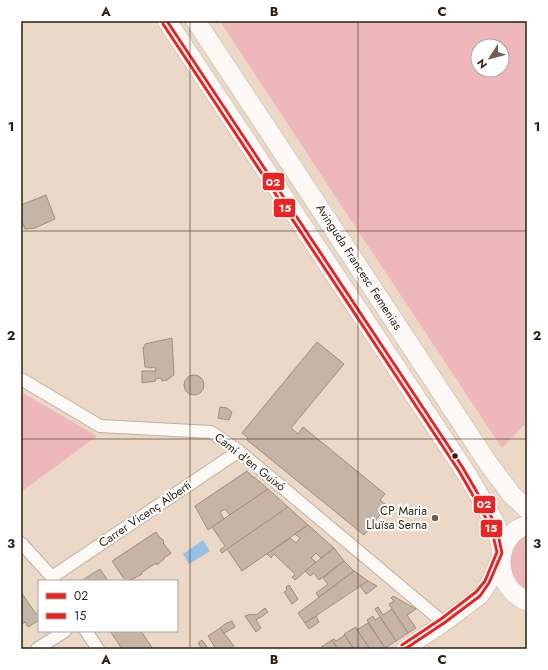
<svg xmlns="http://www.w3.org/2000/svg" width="548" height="670" font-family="Jost,sans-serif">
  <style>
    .green { fill: #eeb8bb; fill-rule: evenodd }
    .water { fill: #94c2e5 }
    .building { fill: #c6b5a6; stroke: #9f8f80 }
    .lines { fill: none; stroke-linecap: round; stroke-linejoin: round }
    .street-casing { stroke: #c0b0a0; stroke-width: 14 }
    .secondary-casing { stroke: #c0b0a0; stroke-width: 18 }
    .primary-casing { stroke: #c0b0a0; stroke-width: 20 }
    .street { stroke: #fcf9f6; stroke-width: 12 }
    .secondary { stroke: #fcf9f6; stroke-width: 17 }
    .primary { stroke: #fcf9f6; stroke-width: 19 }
    .bus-1-casing { stroke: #fff; stroke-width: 6 }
    .bus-2-casing { stroke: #fff; stroke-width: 6 }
    .bus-1 { stroke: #ea2423; stroke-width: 3 }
    .bus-2 { stroke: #ea2423; stroke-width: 3 }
    .grid { fill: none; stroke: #2e1e0f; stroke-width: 1; stroke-opacity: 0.55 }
    .bus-dot { fill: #2e1e0f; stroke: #fff; stroke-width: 1.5 }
    .poi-dot { fill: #705f4f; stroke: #fff; stroke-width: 1.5 }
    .labels { text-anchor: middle; stroke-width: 4; stroke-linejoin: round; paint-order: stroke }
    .street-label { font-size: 12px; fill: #2e1e0f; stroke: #fff }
    .poi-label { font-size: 12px; fill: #2e1e0f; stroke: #fff; text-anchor: end }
    .line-badge { stroke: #fff; stroke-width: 1.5 }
    .badge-label { font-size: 11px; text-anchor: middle; font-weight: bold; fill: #fff }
    .neatline { fill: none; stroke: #2e1e0f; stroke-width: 1.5 }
    .grid-label { font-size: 13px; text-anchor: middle; font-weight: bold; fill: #2e1e0f }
  </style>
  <rect width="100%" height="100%" fill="#ebd8c6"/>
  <g class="green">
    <path d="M 220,21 L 527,21 L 527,422 L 502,448 L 331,190 ZM 478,46 L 502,46 L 502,70 L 478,70 Z"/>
    <polygon points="21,392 97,436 21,492"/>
    <path d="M 527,535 L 527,589 C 522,586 516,582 513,576 C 506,562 512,541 527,535 Z"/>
  </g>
  <polygon class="water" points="203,540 210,551 189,564 183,554"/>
  <g class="building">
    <polygon points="46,195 55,219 35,228 25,229 21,219 21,205"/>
    <polygon points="172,338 174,375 167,380 162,381 161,378 155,379 156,381 142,383 142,371 156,371 155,367 149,368 149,367 145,367 143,347 145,347 145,344"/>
    <polygon points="317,342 344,364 291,428 298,434 303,427 385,494 380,500 387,506 364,535 247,440 248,438 242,433"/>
    <circle cx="194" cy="385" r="10"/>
    <polygon points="220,407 227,408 232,412 229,420 218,418"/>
    <polygon points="247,471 251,475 252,477 254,477 268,489 230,515 225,509 220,512 224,519 208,530 195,506"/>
    <polygon points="268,489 288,507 222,553 220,550 225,546 212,527"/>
    <polygon points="288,507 308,525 242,571 227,549"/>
    <polygon points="308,525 334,548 321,558 316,553 311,558 316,562 295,580 292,577 295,574 274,554 271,558 267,554 290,538 296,543 300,538 295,534"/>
    <polygon points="156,532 160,538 161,538 163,540 164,542 163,543 171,553 164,558 164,559 157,565 156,563 141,573 142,574 129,581 125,581 124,579 112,561"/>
    <polygon points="334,548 344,561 319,580 314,573 310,576 305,571"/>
    <polygon points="344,561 354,571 319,597 316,593 328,584 323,578"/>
    <polygon points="100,569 108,581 81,581"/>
    <polygon points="354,571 368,581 305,623 298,613"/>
    <polygon points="368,581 377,586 366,594 360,586"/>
    <polygon points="289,585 298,599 292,604 284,592 287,590 286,587"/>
    <polygon points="21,592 36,614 39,612 39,620 28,627 25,622 21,625"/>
    <polygon points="393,596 416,609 407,615 416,628 408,633 389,604 394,601 391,598"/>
    <polygon points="378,607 383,615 392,609 408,633 396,641 375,609"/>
    <polygon points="265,608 268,612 261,617 256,620 261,628 256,632 245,616 251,614 252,615 255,614 256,615"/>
    <polygon points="316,616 319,622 309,629 305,623"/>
    <polygon points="373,616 375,620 380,617 396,641 385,648 367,620"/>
    <polygon points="232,621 235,627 224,633 220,628 225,624"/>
    <polygon points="368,623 385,648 384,649 370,649 357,630"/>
    <polygon points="356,627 357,630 370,649 354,649 349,642 344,634"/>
    <polygon points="220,628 234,646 229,649 216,649 208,636"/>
    <polygon points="110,631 141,631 153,649 122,649"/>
    <polygon points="345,635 349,642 354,649 338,649 332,640 334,639 336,641"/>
    <polygon points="202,640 207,647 204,649 202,649 198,643"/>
    <polygon points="332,640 338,649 322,649 321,647"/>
  </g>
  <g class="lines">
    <defs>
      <g id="street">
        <polyline points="21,379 100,426 211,432 239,451 444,623"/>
        <polyline points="21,543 52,577 54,581"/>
        <polyline points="52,577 239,451"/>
        <polyline points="86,631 98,649"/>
        <polyline points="37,649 65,631"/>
      </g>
      <polyline id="secondary" points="405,649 444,623 480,596 489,583 495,570 501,555"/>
      <g id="primary">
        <polyline points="167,21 468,476 496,525 502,553"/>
        <polyline points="196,21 488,463 511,494 527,509"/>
        <path d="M 527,525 C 524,526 521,527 518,529 C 492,547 497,590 527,601"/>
      </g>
    </defs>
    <use href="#street" class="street-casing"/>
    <use href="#secondary" class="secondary-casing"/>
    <use href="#primary" class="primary-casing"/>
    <use href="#street" class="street"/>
    <use href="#secondary" class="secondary"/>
    <use href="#primary" class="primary"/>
    <defs>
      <polyline id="bus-1" points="167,21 463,468 496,525 502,553 489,583 480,596 444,623 405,649"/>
      <polyline id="bus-2" points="163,24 459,471 491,527 497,552 485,581 476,592 441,619 402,645"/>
    </defs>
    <use href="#bus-1" class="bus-1-casing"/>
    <use href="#bus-2" class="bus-2-casing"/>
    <use href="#bus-1" class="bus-1"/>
    <use href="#bus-2" class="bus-2"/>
  </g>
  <path class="grid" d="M 190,21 L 190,649M 358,21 L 358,649M 21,231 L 527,231M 21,439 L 527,439"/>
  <circle class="bus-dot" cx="455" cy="456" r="3.5"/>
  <circle class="poi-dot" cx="435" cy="518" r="4"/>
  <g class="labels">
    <g class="street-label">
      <text transform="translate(359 267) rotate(57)" y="4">Avinguda Francesc Femenias</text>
      <text transform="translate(250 462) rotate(38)" y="4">Camí d'en Guixó</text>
      <text transform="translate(145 514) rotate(-34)" y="4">Carrer Vicenç Alberti</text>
    </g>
    <g class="poi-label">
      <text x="427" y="515">CP Maria<tspan x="427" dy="14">Lluïsa Serna</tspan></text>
    </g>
  </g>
  <g class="line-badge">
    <rect x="262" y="172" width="23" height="19" rx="4" fill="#ea2423"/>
    <rect x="273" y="198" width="23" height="20" rx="4" fill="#ea2423"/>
    <rect x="473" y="495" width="23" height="19" rx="4" fill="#ea2423"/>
    <rect x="480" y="519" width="23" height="19" rx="4" fill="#ea2423"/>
  </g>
  <g class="badge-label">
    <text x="273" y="186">02</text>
    <text x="285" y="212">15</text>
    <text x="484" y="508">02</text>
    <text x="491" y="532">15</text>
  </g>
  <rect width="548" height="670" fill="none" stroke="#ffffff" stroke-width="44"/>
  <rect x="38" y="580" width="140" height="52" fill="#ffffff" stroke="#aba59f"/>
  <rect x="46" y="593" width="20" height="6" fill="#ea2423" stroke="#aba59f"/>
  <text x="74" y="600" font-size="12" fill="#2e1e0f">02</text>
  <rect x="46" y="613" width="20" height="6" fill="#ea2423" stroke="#aba59f"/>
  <text x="74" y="620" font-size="12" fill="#2e1e0f">15</text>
  <g transform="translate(490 58) rotate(234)"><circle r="19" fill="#ffffff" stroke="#aba59f"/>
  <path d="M0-3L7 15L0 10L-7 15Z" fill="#705f4f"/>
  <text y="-6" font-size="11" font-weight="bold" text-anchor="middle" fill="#2e1e0f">N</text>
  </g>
  <rect x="22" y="22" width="504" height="626" class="neatline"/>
  <g class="grid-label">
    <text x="106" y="16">A</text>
    <text x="274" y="16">B</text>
    <text x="442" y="16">C</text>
    <text x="11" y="131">1</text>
    <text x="537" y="131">1</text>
    <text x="11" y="340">2</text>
    <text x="537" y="340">2</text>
    <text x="11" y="548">3</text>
    <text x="537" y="548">3</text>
    <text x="106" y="664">A</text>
    <text x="274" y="664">B</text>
    <text x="442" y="664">C</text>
  </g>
</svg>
